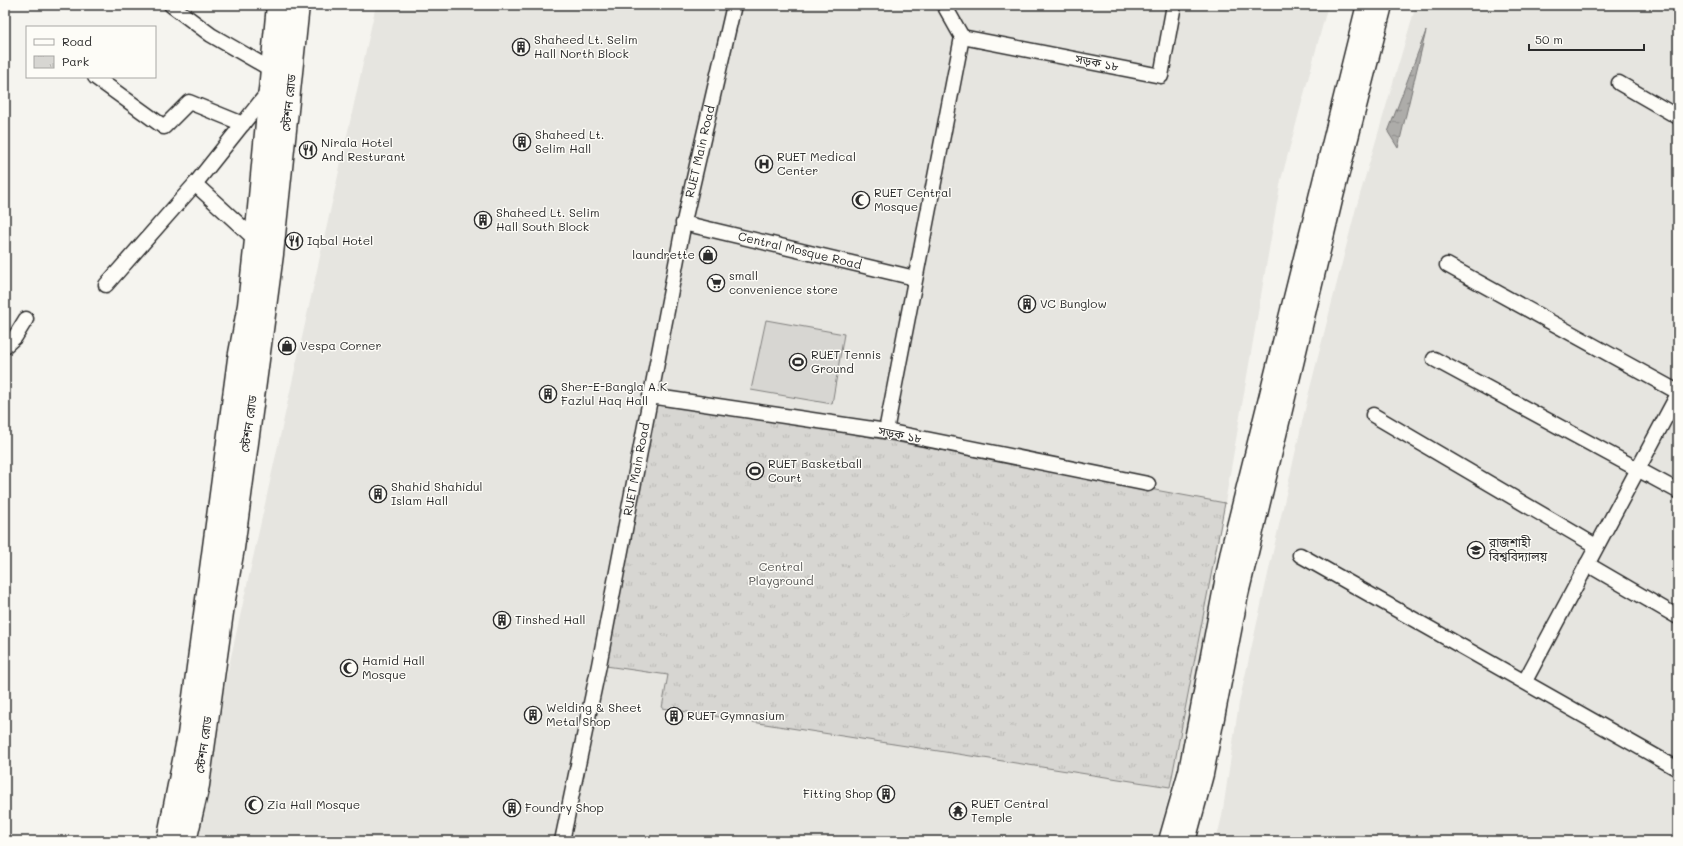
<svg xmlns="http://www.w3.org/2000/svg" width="1683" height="846" font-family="Mali,'Noto Sans Bengali',sans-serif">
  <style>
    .built { fill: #e6e5e0 }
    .grass { fill: #d7d6d2; stroke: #81807e }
    .park { fill: url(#park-tufts); stroke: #81807e }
    .water { fill: url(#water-ripples); stroke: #797877 }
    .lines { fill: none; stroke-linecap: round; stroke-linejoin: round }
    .street-casing { stroke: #2b2b2b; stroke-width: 17 }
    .secondary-casing { stroke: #2b2b2b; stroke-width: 23 }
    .primary-casing { stroke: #2b2b2b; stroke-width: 25 }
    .street { stroke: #fdfcf7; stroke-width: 14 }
    .secondary { stroke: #fdfcf7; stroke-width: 20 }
    .primary { stroke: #fdfcf7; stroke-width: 22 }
    .labels { text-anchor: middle; stroke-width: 3; stroke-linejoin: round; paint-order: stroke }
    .poi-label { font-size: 12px; fill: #2b2b2b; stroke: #fdfcf7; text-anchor: start }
    .street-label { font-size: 12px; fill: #2b2b2b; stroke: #fdfcf7 }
    .park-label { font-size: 12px; fill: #565655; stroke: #fdfcf7 }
  </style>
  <defs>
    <pattern id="park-tufts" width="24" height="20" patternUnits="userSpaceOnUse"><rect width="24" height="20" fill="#d7d6d2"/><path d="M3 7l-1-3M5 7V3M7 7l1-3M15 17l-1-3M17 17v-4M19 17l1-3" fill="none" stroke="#b9b8b4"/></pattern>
    <pattern id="water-ripples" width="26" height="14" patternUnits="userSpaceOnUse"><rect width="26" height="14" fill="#adaca9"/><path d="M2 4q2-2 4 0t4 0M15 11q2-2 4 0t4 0" fill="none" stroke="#8d8c8a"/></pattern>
  </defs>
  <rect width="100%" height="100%" fill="#f5f4ef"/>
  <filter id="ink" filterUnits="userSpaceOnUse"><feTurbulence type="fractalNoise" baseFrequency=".025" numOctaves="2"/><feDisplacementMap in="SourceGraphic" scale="8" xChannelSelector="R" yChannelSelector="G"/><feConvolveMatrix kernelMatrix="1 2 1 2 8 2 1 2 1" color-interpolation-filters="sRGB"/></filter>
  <g filter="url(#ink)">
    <g class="built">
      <polygon points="376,5 1328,5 1281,180 1225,503 1190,716 1157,841 190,841"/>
      <polygon points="1416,5 1678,5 1678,841 1216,841 1222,816 1239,703 1308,396 1356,208"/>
    </g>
    <polygon class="grass" points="766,320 844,334 832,404 751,390"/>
    <polygon class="park" points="650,396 1225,503 1170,787 662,708 668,675 599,665"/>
    <polygon class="water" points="1426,31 1398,148 1388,132"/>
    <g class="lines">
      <defs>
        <g id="street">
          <polyline points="171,5 211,35 272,70"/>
          <polyline points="962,37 1161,76 1174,5"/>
          <polyline points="95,77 164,127 189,102 243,124"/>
          <polyline points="1619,83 1678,117"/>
          <polyline points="195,184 256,240"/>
          <path id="s1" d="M 683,223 L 915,278"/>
          <polyline points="1447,265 1678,392"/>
          <polyline points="106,285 195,184 269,91"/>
          <polyline points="5,346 15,337 26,319"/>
          <polyline points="1434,359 1678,491"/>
          <polyline points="650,396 886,431 1148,484"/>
          <polyline points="1373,415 1596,546"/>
          <polyline points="886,431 962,37 944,5"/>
          <polyline points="1300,555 1678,769"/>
          <polyline points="1587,564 1678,617"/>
          <polyline points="1525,681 1678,394"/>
          <path id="s2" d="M 562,841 L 599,665 L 685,217 L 734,5"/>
        </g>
        <g id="secondary">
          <polyline points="1169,841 1189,771 1231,551 1367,5"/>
          <polyline points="1185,841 1203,774 1238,594 1332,200 1382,5"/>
        </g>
        <g id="primary">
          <polyline points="168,841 189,735 239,359 249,305 256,240 278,5"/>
          <polyline points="185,841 198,785 223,605 233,548 272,254 298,5"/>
        </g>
      </defs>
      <use href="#street" class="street-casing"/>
      <use href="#secondary" class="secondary-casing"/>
      <use href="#primary" class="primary-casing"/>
      <use href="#street" class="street"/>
      <use href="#secondary" class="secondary"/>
      <use href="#primary" class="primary"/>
    </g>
  </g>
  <defs>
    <symbol id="building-ring" viewBox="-11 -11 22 22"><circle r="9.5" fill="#fdfcf7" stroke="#2b2b2b" stroke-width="1.5"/><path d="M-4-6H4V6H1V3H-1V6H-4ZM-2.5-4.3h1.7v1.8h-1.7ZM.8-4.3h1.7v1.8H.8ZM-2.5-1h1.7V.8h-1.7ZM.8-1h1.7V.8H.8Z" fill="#2b2b2b"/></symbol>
    <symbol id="restaurant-ring" viewBox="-11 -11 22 22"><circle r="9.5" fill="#fdfcf7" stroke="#2b2b2b" stroke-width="1.5"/><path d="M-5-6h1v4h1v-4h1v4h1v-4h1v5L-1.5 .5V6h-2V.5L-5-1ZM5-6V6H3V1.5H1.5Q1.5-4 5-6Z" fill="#2b2b2b"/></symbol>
    <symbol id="hospital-ring" viewBox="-11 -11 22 22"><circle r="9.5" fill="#fdfcf7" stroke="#2b2b2b" stroke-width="1.5"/><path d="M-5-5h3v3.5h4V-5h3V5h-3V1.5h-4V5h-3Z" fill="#2b2b2b"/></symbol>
    <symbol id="mosque-ring" viewBox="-11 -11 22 22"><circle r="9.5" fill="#fdfcf7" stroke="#2b2b2b" stroke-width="1.5"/><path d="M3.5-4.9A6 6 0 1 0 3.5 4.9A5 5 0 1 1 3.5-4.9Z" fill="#2b2b2b"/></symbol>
    <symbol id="shop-ring" viewBox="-11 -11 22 22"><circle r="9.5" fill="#fdfcf7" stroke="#2b2b2b" stroke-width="1.5"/><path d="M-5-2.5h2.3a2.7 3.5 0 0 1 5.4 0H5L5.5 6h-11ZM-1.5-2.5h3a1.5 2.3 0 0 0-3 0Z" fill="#2b2b2b"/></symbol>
    <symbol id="supermarket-ring" viewBox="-11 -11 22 22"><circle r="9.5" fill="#fdfcf7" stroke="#2b2b2b" stroke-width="1.5"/><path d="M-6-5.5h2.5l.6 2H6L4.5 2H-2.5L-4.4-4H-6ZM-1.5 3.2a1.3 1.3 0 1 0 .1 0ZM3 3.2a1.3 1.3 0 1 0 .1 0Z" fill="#2b2b2b"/></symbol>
    <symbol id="stadium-ring" viewBox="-11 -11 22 22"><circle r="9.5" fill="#fdfcf7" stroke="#2b2b2b" stroke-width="1.5"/><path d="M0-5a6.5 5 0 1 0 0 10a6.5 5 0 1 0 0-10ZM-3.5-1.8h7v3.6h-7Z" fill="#2b2b2b"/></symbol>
    <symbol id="university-ring" viewBox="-11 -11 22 22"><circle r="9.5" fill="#fdfcf7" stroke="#2b2b2b" stroke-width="1.5"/><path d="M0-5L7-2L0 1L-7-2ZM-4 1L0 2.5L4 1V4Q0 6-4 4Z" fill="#2b2b2b"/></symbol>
    <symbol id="temple-ring" viewBox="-11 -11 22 22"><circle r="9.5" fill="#fdfcf7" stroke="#2b2b2b" stroke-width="1.5"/><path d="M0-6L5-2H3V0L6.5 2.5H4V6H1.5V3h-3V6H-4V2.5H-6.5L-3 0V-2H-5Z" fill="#2b2b2b"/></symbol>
  </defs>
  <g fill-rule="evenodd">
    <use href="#building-ring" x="511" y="37" width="20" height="20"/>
    <use href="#building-ring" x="512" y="132" width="20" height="20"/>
    <use href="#restaurant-ring" x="298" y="140" width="20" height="20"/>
    <use href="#hospital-ring" x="754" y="154" width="20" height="20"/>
    <use href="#mosque-ring" x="851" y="190" width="20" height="20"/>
    <use href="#building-ring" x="473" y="210" width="20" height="20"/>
    <use href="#restaurant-ring" x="284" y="231" width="20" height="20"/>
    <use href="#shop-ring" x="698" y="245" width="20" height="20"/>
    <use href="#supermarket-ring" x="706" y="273" width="20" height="20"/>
    <use href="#building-ring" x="1017" y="294" width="20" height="20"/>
    <use href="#shop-ring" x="277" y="336" width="20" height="20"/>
    <use href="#stadium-ring" x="788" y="352" width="20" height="20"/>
    <use href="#building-ring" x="538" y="384" width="20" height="20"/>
    <use href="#stadium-ring" x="745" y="461" width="20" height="20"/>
    <use href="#building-ring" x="368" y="484" width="20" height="20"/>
    <use href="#university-ring" x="1466" y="540" width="20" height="20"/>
    <use href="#building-ring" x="492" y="610" width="20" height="20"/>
    <use href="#mosque-ring" x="339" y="658" width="20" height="20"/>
    <use href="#building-ring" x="523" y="705" width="20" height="20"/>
    <use href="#building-ring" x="664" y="706" width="20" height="20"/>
    <use href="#building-ring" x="876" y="784" width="20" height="20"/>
    <use href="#mosque-ring" x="244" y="795" width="20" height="20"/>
    <use href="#building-ring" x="502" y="798" width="20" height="20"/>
    <use href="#temple-ring" x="948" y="801" width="20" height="20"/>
  </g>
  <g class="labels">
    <g class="poi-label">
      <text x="534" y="44">Shaheed Lt. Selim<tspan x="534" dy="14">Hall North Block</tspan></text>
      <text x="535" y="139">Shaheed Lt.<tspan x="535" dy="14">Selim Hall</tspan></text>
      <text x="321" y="147">Nirala Hotel<tspan x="321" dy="14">And Resturant</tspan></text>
      <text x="777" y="161">RUET Medical<tspan x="777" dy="14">Center</tspan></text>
      <text x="874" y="197">RUET Central<tspan x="874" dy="14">Mosque</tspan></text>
      <text x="496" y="217">Shaheed Lt. Selim<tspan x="496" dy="14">Hall South Block</tspan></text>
      <text x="307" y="245">Iqbal Hotel</text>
      <text x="695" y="259" text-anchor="end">laundrette</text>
      <text x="729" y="280">small<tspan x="729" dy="14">convenience store</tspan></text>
      <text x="1040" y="308">VC Bunglow</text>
      <text x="300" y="350">Vespa Corner</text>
      <text x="811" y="359">RUET Tennis<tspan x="811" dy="14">Ground</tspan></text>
      <text x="561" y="391">Sher-E-Bangla A.K<tspan x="561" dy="14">Fazlul Haq Hall</tspan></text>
      <text x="768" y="468">RUET Basketball<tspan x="768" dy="14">Court</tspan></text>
      <text x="391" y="491">Shahid Shahidul<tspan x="391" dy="14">Islam Hall</tspan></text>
      <text x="1489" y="547">রাজশাহী<tspan x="1489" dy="14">বিশ্ববিদ্যালয়</tspan></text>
      <text x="515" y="624">Tinshed Hall</text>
      <text x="362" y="665">Hamid Hall<tspan x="362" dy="14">Mosque</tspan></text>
      <text x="546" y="712">Welding &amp; Sheet<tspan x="546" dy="14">Metal Shop</tspan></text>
      <text x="687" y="720">RUET Gymnasium</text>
      <text x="873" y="798" text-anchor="end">Fitting Shop</text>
      <text x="971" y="808">RUET Central<tspan x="971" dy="14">Temple</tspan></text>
      <text x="267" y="809">Zia Hall Mosque</text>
      <text x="525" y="812">Foundry Shop</text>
    </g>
    <g class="street-label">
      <text transform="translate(1097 63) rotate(11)" y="4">সড়ক ১৮</text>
      <text transform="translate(289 103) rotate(-84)" y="4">স্টেশন রোড</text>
      <text dy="4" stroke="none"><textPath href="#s2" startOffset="703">RUET Main Road</textPath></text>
      <text dy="4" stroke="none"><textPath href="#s1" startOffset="120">Central Mosque Road</textPath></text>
      <text transform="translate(249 424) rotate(-82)" y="4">স্টেশন রোড</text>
      <text transform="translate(900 435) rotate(11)" y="4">সড়ক ১৮</text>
      <text dy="4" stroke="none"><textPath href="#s2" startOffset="379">RUET Main Road</textPath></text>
      <text transform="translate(204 745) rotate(-82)" y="4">স্টেশন রোড</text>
    </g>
    <g class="park-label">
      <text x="781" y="571">Central<tspan x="781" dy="14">Playground</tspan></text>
    </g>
  </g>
  <rect width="1683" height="846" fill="none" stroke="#fdfcf7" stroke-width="20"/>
  <rect x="10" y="10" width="1663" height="826" fill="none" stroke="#2b2b2b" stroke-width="1.5" filter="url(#ink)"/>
  <rect x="26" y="26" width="130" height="52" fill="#fdfcf7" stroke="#a9a8a5"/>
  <rect x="34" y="39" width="20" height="6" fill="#fdfcf7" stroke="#a9a8a5"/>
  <text x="62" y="46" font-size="12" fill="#2b2b2b">Road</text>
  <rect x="34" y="56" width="20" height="12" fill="url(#park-tufts)" stroke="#a9a8a5"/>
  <text x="62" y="66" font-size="12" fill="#2b2b2b">Park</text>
  <path d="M1529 44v6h115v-6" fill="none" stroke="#2b2b2b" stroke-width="2"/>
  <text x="1535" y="44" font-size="12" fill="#2b2b2b" stroke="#fdfcf7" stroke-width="3" paint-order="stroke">50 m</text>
</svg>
